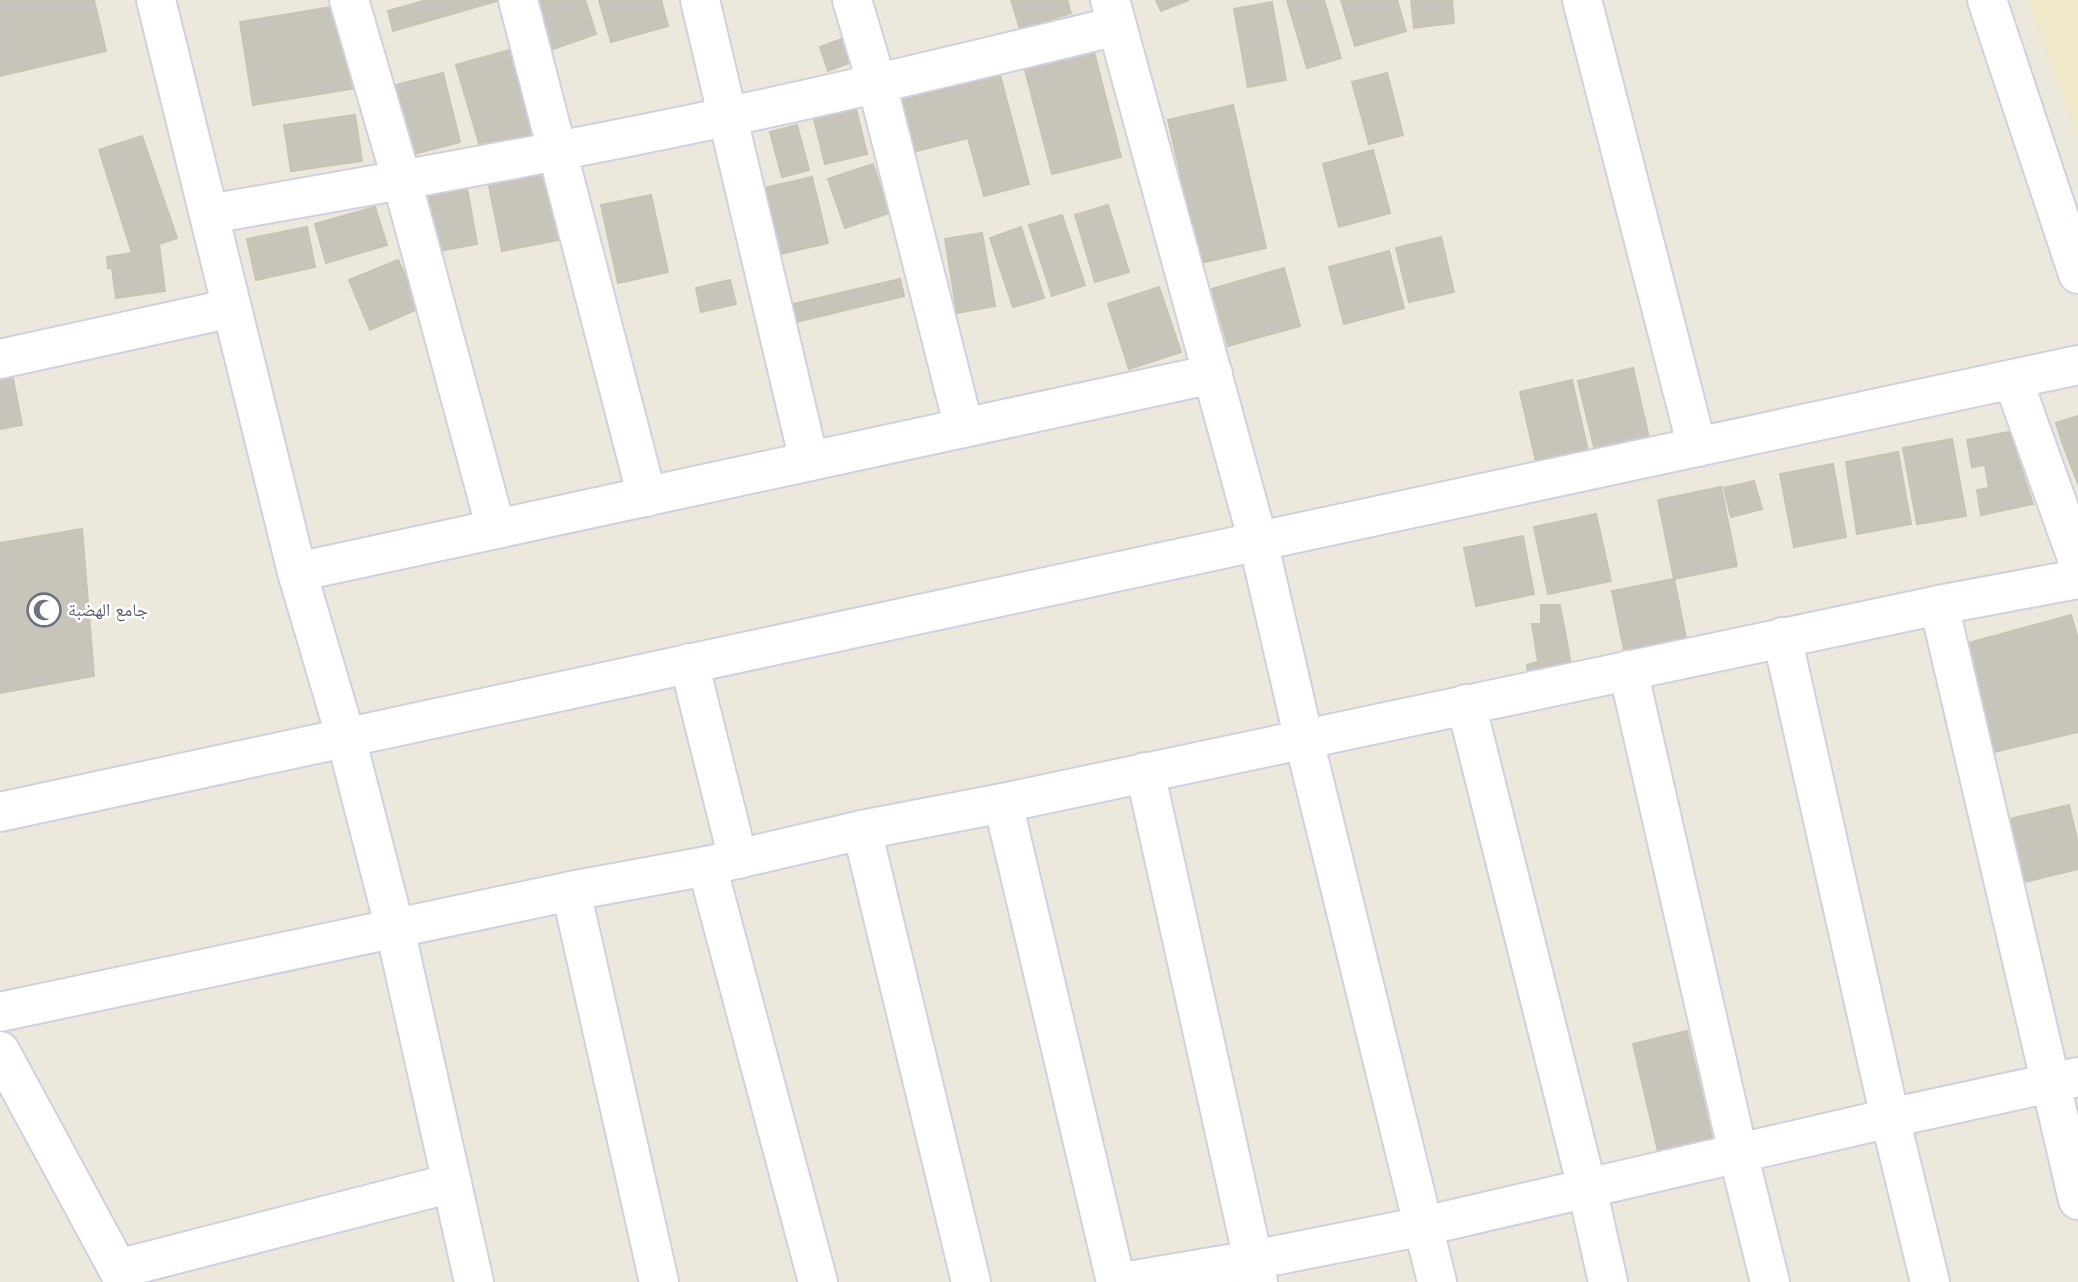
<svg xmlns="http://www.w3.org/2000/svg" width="2078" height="1282" font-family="Helvetica,'Noto Naskh Arabic',sans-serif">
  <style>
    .education { fill: #efe9c9 }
    .building { fill: #c7c4ba; stroke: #c7c4b4; stroke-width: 2 }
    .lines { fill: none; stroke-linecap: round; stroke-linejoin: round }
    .minor-casing { stroke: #d0d0e3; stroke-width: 42 }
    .minor { stroke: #fff; stroke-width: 38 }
    .labels { text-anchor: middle; stroke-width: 5; stroke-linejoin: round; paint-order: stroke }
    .worship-label { font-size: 18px; fill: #5b616d; stroke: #fff; text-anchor: start }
  </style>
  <rect width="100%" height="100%" fill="#ece8db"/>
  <polygon class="education" points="2028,0 2078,0 2078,137"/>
  <g class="building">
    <polygon points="0,0 94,0 106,51 0,76"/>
    <polygon points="427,0 500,0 393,31 388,11"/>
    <polygon points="543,0 585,0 596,34 545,52 529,5"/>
    <polygon points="599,0 661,0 668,26 611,42"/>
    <polygon points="1011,0 1067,0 1071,13 1020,29"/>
    <polygon points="1156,0 1189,0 1161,11"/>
    <polygon points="1287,0 1324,0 1341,58 1307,68"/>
    <polygon points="1341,0 1397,0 1406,31 1355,46"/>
    <polygon points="1411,0 1452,0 1454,23 1414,28"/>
    <polygon points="1272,2 1286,80 1248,87 1234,9"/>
    <polygon points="344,5 357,88 253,105 240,22"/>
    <polygon points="852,35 860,59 828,71 820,47"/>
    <polygon points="516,48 540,133 481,150 456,65"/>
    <polygon points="1094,52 1121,157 1052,174 1025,70"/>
    <polygon points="443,73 460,142 410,155 392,86"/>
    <polygon points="1387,73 1403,135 1369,144 1352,82"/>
    <polygon points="1000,75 1029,184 984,196 968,138 905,154 892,103"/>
    <polygon points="1233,105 1266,248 1201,263 1168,120"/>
    <polygon points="856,109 867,154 825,164 814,119"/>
    <polygon points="355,115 362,161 291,171 284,125"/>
    <polygon points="797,125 809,170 782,177 770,132"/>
    <polygon points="142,136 177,238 159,244 165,291 116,298 112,268 108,268 107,257 132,253 99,150"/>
    <polygon points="1373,150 1390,213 1339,227 1323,164"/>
    <polygon points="544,164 559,240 502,251 487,176"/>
    <polygon points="873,164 889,213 845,228 828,179"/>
    <polygon points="812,177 828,243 776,255 760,189"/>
    <polygon points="467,188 477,244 428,253 418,197"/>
    <polygon points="651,195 668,272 618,283 601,205"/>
    <polygon points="1108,205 1129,272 1095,282 1075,215"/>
    <polygon points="375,207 387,245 326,263 315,224"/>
    <polygon points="1062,215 1085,285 1052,296 1029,225"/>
    <polygon points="307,227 315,267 256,280 247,239"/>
    <polygon points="1021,227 1044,298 1013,307 990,238"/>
    <polygon points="982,233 995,306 957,313 945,239"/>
    <polygon points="1441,237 1454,292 1409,302 1396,248"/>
    <polygon points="1389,251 1404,308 1344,324 1329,267"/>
    <polygon points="398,260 420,308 370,330 349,280"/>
    <polygon points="1284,268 1300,326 1228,346 1212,289"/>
    <polygon points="900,279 904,296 796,322 793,304"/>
    <polygon points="730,280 736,304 701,312 696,288"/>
    <polygon points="1159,287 1181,352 1129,369 1108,304"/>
    <polygon points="10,363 22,425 0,429 0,365"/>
    <polygon points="1633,368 1649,438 1595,451 1578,381"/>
    <polygon points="1572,380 1588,451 1536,462 1520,392"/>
    <polygon points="2078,416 2078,438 2062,442 2056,423"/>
    <polygon points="2009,432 2033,504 1981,515 1977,490 1989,488 1985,465 1972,467 1967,440"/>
    <polygon points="2078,438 2078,484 2062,442"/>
    <polygon points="1952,439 1966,516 1917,524 1903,448"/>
    <polygon points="1898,452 1911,524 1857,534 1846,462"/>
    <polygon points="1833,464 1846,537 1794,547 1780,474"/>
    <polygon points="1754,481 1762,509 1731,517 1724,488"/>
    <polygon points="1721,487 1737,566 1674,579 1658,500"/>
    <polygon points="1596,514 1611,581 1548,594 1534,527"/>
    <polygon points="82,529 94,676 0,693 0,543"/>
    <polygon points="1523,536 1534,594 1476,606 1464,548"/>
    <polygon points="1674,579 1689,653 1627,665 1612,591"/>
    <polygon points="1541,605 1560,605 1573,675 1530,686 1527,665 1538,662 1532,624 1541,624"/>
    <polygon points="2071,615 2078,639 2078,732 1994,752 1965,644"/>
    <polygon points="2069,805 2078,843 2078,869 2016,884 2001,821"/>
    <polygon points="1687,1031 1715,1151 1661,1164 1633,1044"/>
  </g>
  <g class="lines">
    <defs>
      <g id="minor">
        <polyline points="156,0 297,572 346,738 395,929 474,1282"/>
        <polyline points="349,0 402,181 496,529"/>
        <polyline points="518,0 647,497"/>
        <polyline points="700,0 809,461"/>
        <polyline points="852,0 877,84 964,428"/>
        <polyline points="1110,0 1258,541 1304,740 1437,1282"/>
        <polyline points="1582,0 1697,447"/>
        <polyline points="1987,0 2078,274"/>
        <path d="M 209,214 C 383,184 557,153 730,116 C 860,89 988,57 1117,26"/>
        <polyline points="0,359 232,308"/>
        <polyline points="2013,380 2078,561"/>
        <polyline points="297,572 1213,374"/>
        <polyline points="1939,605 2078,1200"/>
        <polyline points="1782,637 1890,1118 1930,1282"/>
        <polyline points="689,663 738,859"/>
        <polyline points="1628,670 1738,1153 1770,1282"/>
        <polyline points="1466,704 1587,1188 1608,1282"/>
        <polyline points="1145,772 1258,1282"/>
        <polyline points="1003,803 1116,1282"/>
        <polyline points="0,812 2078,365"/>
        <polyline points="862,830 971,1282"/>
        <polyline points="707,866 818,1282"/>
        <polyline points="571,891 659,1282"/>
        <polyline points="0,1012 571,891 707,866 862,830 1003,803 1939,605 2078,579"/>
        <polyline points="0,1051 125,1282"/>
        <polyline points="118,1269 452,1183"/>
        <polyline points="1123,1282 1253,1260 1424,1226 1890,1118 2078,1077"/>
      </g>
    </defs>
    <use href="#minor" class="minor-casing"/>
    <use href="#minor" class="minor"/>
  </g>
  <defs>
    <symbol id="mosque-ring" viewBox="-11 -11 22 22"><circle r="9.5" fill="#fff" stroke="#6b7280" stroke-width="1.5"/><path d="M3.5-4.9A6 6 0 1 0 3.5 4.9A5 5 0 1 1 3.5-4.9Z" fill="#6b7280"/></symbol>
  </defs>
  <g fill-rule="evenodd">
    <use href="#mosque-ring" x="25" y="591" width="38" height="38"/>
  </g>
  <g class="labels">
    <g class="worship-label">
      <text x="68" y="616">جامع الهضبة</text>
    </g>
  </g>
</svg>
